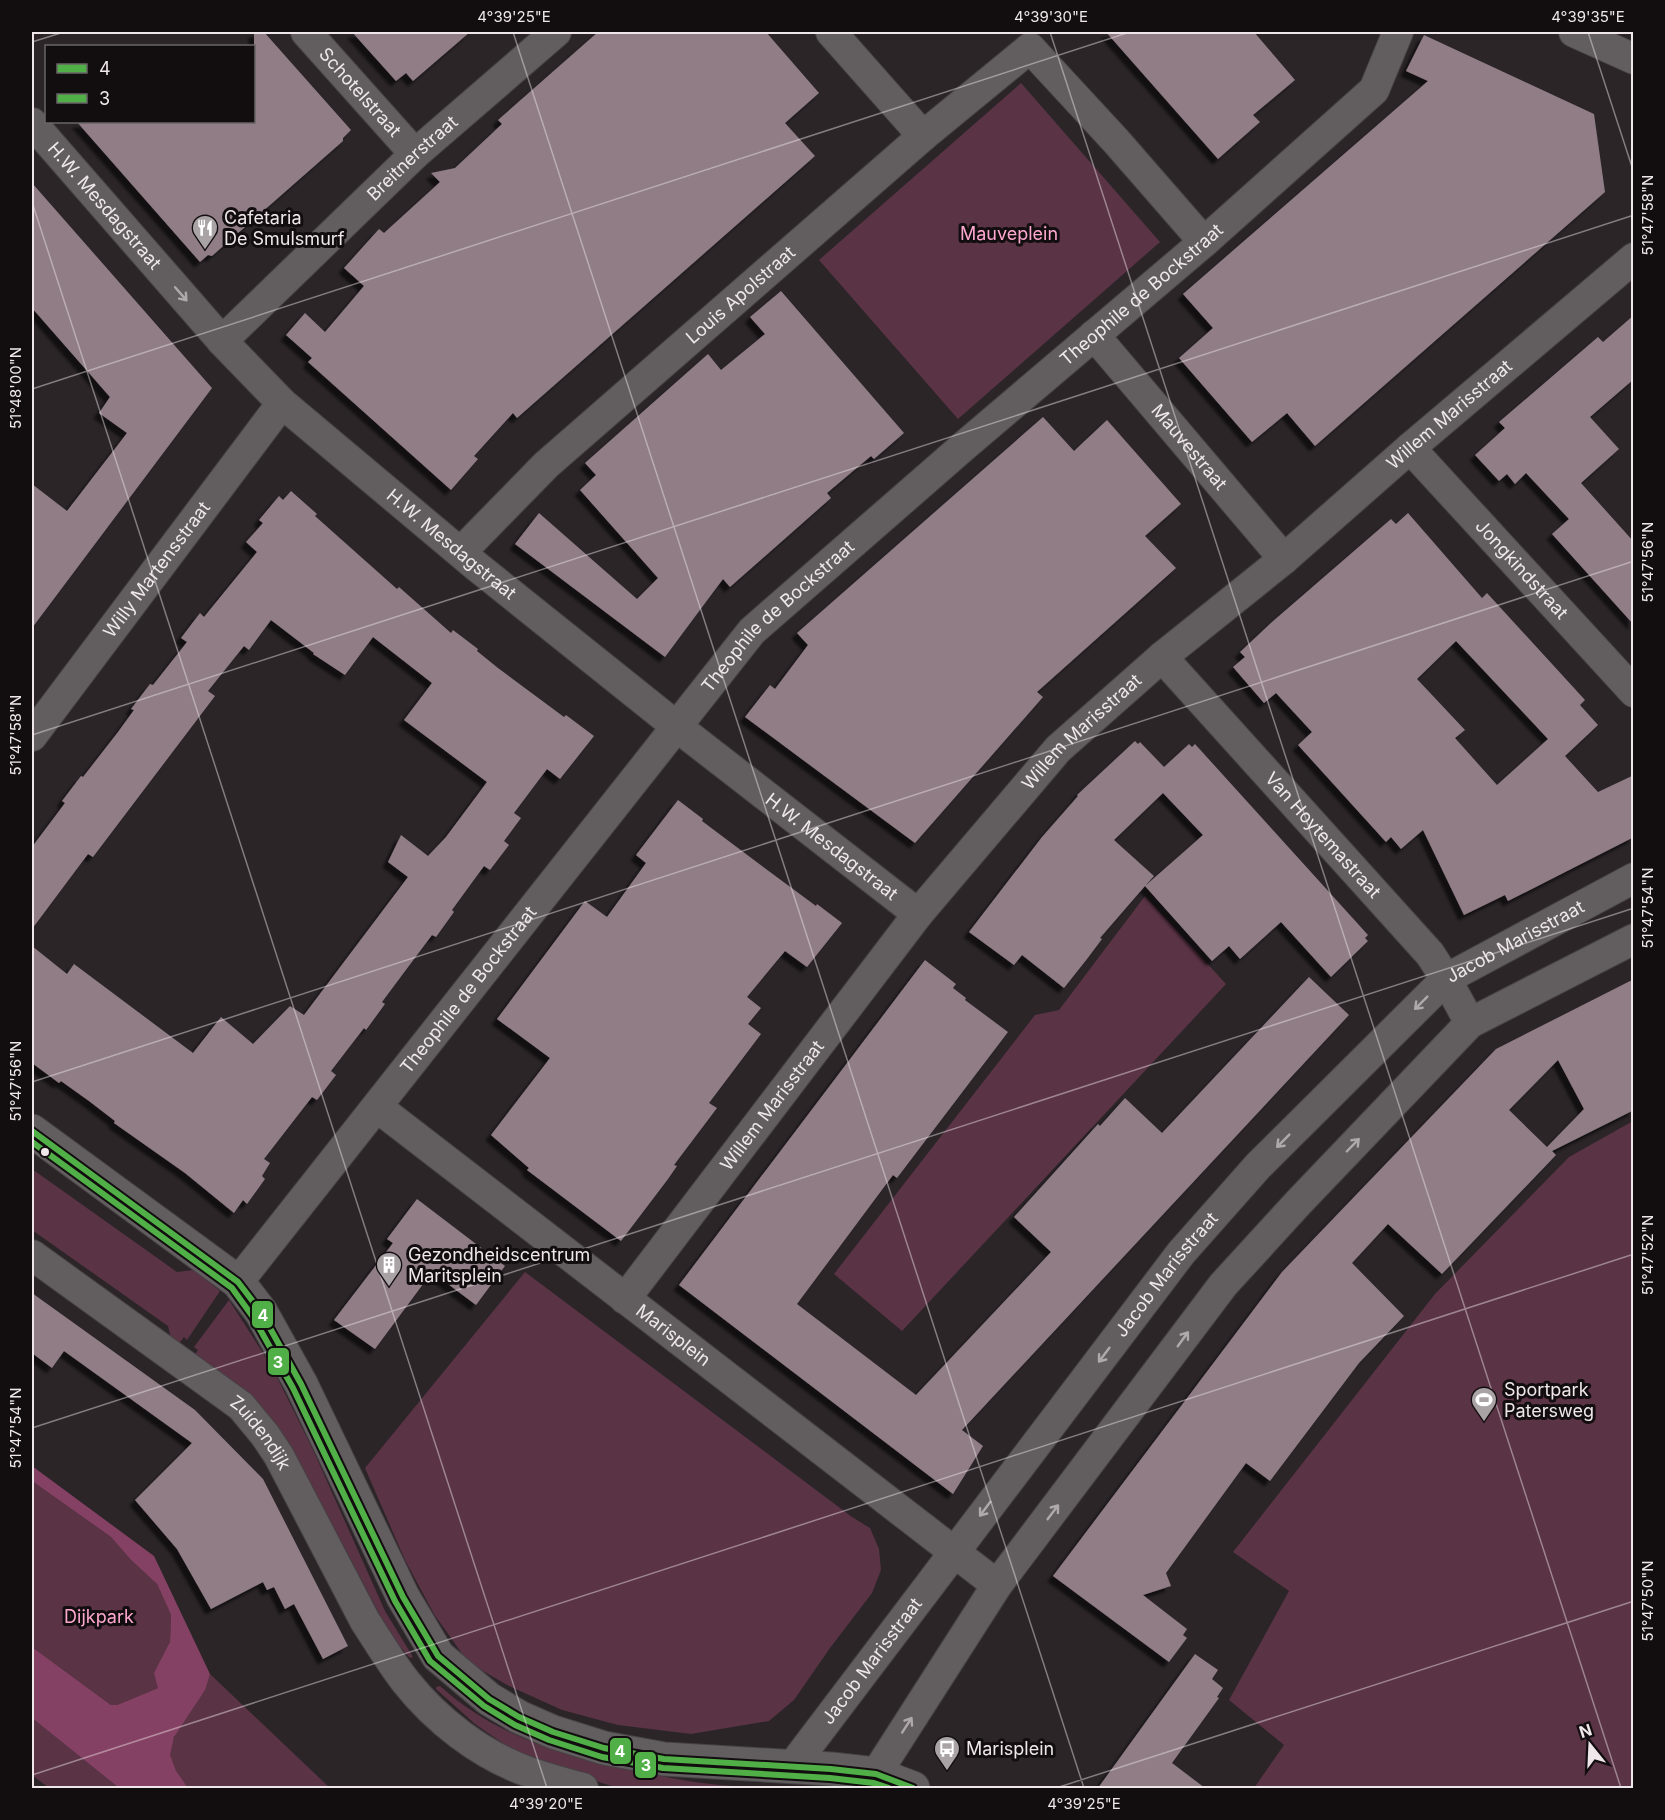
<svg xmlns="http://www.w3.org/2000/svg" width="1665" height="1820" font-family="Inter,sans-serif">
  <style>
    .green { fill: #5a3345 }
    .water { fill: #854163 }
    .building { fill: #907d86; fill-rule: evenodd; filter: url(#shadow) }
    .lines { fill: none; stroke-linecap: round; stroke-linejoin: round }
    .minor-casing { stroke: #474244; stroke-width: 32 }
    .tertiary-casing { stroke: #474244; stroke-width: 35 }
    .minor { stroke: #625e60; stroke-width: 30 }
    .tertiary { stroke: #625e60; stroke-width: 33 }
    .bus-1-casing { stroke: #120d0f; stroke-width: 10 }
    .bus-2-casing { stroke: #120d0f; stroke-width: 10 }
    .bus-1 { stroke: #50af46; stroke-width: 6 }
    .bus-2 { stroke: #50af46; stroke-width: 6 }
    .oneway { stroke: #b0a9ac }
    .ticks { fill: none; stroke: #efe7ea; stroke-width: 1.5; stroke-opacity: 0.45 }
    .bus-dot { fill: #efe7ea; stroke: #120d0f; stroke-width: 2 }
    .labels { text-anchor: middle; stroke-width: 6; stroke-linejoin: round; paint-order: stroke }
    .street-label { font-size: 18px; fill: #efe7ea; stroke: #120d0f }
    .poi-label { font-size: 18px; fill: #efe7ea; stroke: #120d0f; text-anchor: start }
    .park-label { font-size: 18px; fill: #fea8cf; stroke: #120d0f }
    .line-badge { stroke: #120d0f; stroke-width: 2 }
    .badge-label { font-size: 16px; text-anchor: middle; font-weight: bold; fill: #fff }
    .neatline { fill: none; stroke: #efe7ea; stroke-width: 2 }
    .ticks-label { font-size: 15px; text-anchor: middle; fill: #efe7ea }
  </style>
  <defs>
    <filter id="shadow"><feDropShadow dx="-5.5" dy="5.5" stdDeviation="1.5" flood-color="#0009"/></filter>
  </defs>
  <rect width="100%" height="100%" fill="#2b2528"/>
  <g class="green">
    <polygon points="1021,83 1160,242 958,419 819,260"/>
    <polygon points="1145,896 1226,984 902,1331 834,1274 1035,1015 1059,1010"/>
    <polygon points="1633,1121 1633,1788 1254,1788 1284,1745 1229,1700 1289,1591 1233,1552 1435,1294 1569,1157"/>
    <polygon points="32,1169 177,1272 194,1270 220,1291 187,1340 184,1337 177,1346 171,1339 168,1326 32,1230"/>
    <polygon points="525,1272 852,1517 870,1528 879,1549 881,1570 872,1593 830,1648 794,1700 769,1721 691,1734 618,1725 562,1710 507,1685 468,1662 434,1614 405,1560 365,1468"/>
    <polygon points="229,1300 272,1367 314,1452 385,1611 413,1657 410,1658 397,1643 380,1615 311,1484 280,1436 194,1356 198,1350 194,1347"/>
    <polygon points="32,1481 111,1537 131,1560 157,1584 171,1615 170,1642 158,1688 117,1705 111,1705 32,1647"/>
    <path d="M 210,1674 L 330,1788 L 188,1788 C 181,1779 171,1768 170,1755 C 169,1737 200,1691 210,1674 Z"/>
    <path d="M 440,1686 C 495,1736 566,1757 638,1771 C 669,1778 701,1784 733,1786 C 775,1789 818,1787 860,1787 L 874,1788 L 618,1788 L 541,1764 L 511,1749 L 475,1724 L 436,1689 L 436,1687 Z"/>
    <polygon points="32,1718 119,1788 49,1788 32,1775"/>
  </g>
  <polygon class="water" points="32,1466 154,1556 210,1674 205,1690 174,1737 170,1755 176,1771 188,1788 119,1788 32,1718 32,1647 111,1705 117,1705 158,1688 154,1673 170,1642 171,1615 157,1584 131,1560 111,1537 32,1481"/>
  <g class="building">
    <polygon points="254,32 264,32 351,130 343,138 343,141 221,248 212,256 208,255 200,262 77,122 254,122"/>
    <polygon points="352,32 470,32 413,81 406,73 396,81"/>
    <polygon points="598,32 766,32 819,93 785,123 815,156 517,418 513,413 474,456 478,459 451,490 308,362 312,358 286,335 305,313 325,332 364,286 344,268 379,229 384,233 440,182 431,173 455,168 502,124 498,120"/>
    <polygon points="1106,32 1254,32 1295,80 1253,115 1260,122 1218,159"/>
    <polygon points="1424,35 1594,114 1605,192 1315,446 1287,413 1252,442 1179,358 1213,328 1183,294 1428,81 1406,71"/>
    <polygon points="32,183 212,388 32,628 32,484 67,511 127,433 99,413 110,397 32,308"/>
    <polygon points="781,291 904,433 874,459 871,456 827,493 831,498 730,587 723,579 665,657 515,544 539,513 637,599 658,578 580,490 596,475 585,463 708,354 721,370 765,334 750,317"/>
    <polygon points="1634,315 1634,379 1590,417 1619,449 1581,483 1634,542 1634,625 1552,534 1569,519 1526,473 1515,484 1507,474 1499,481 1475,455 1505,428 1499,422 1598,337 1603,342"/>
    <polygon points="1043,417 1074,451 1107,420 1181,504 1145,536 1176,568 1037,692 1043,697 915,843 745,717 770,685 775,689 808,645 797,633"/>
    <polygon points="291,491 317,514 315,516 397,589 399,587 451,633 453,630 478,649 477,651 498,668 564,717 566,715 594,736 560,779 547,769 514,813 521,818 504,841 509,845 490,870 484,866 452,910 454,912 436,937 432,935 382,1002 385,1004 366,1030 364,1028 331,1071 336,1075 317,1100 312,1097 264,1159 270,1163 262,1176 265,1179 247,1204 243,1200 234,1213 185,1173 114,1123 115,1121 89,1101 61,1081 59,1083 32,1063 32,946 67,974 74,964 193,1053 221,1017 253,1044 290,1006 304,1015 408,877 388,862 401,835 428,856 446,837 487,782 404,720 432,683 373,637 345,675 313,654 314,653 271,620 249,650 244,646 208,691 215,696 93,857 88,854 32,929 32,847 65,803 62,801 81,776 83,777 118,732 134,710 131,709 150,684 153,685 187,642 181,638 200,613 204,617 257,552 246,542 263,523 259,520 279,496 283,500"/>
    <path d="M 1408,513 L 1482,598 L 1487,593 L 1585,700 L 1580,705 L 1598,725 L 1565,756 L 1598,792 L 1634,775 L 1634,837 L 1508,901 L 1505,895 L 1464,915 L 1423,830 L 1401,849 L 1391,837 L 1386,842 L 1298,745 L 1312,732 L 1276,693 L 1264,703 L 1233,667 L 1245,657 L 1240,652 L 1272,622 L 1391,519 L 1396,524 ZM 1456,641 L 1548,739 L 1497,785 L 1455,738 L 1465,730 L 1417,679 Z"/>
    <path d="M 1135,741 L 1138,744 L 1140,742 L 1164,767 L 1189,744 L 1192,747 L 1195,744 L 1368,935 L 1365,938 L 1368,941 L 1331,977 L 1281,922 L 1240,959 L 1229,946 L 1212,961 L 1145,886 L 1100,938 L 1102,939 L 1087,959 L 1064,988 L 1022,955 L 1014,965 L 969,932 L 1042,837 L 1078,796 L 1077,795 ZM 1163,793 L 1203,835 L 1145,886 L 1154,876 L 1114,840 Z"/>
    <polygon points="678,800 703,819 702,821 770,872 816,906 817,904 842,923 807,967 785,951 747,997 761,1008 748,1024 761,1034 709,1103 717,1108 674,1165 677,1166 668,1179 621,1241 527,1170 529,1168 491,1135 550,1058 497,1019 585,901 607,917 646,863 636,855"/>
    <polygon points="925,960 956,984 953,988 966,998 965,1000 1008,1032 897,1178 893,1175 797,1304 916,1395 1051,1252 1014,1217 1098,1124 1100,1126 1125,1098 1162,1133 1309,977 1349,1015 962,1430 983,1446 953,1494 679,1285"/>
    <path d="M 1634,979 L 1634,1110 L 1552,1151 L 1556,1155 L 1442,1274 L 1388,1224 L 1352,1263 L 1404,1316 L 1359,1363 L 1270,1481 L 1246,1463 L 1166,1573 L 1171,1586 L 1143,1595 L 1187,1629 L 1183,1635 L 1187,1638 L 1169,1662 L 1053,1576 L 1282,1272 L 1496,1049 ZM 1558,1060 L 1584,1109 L 1547,1147 L 1509,1110 Z"/>
    <polygon points="417,1199 505,1266 476,1305 432,1272 375,1349 334,1320 393,1243 387,1239"/>
    <polygon points="32,1293 195,1410 263,1479 348,1646 323,1659 294,1604 285,1609 274,1587 267,1590 263,1582 211,1609 177,1549 135,1500 192,1443 64,1351 52,1368 32,1353"/>
    <polygon points="1195,1654 1218,1670 1212,1679 1223,1688 1217,1697 1219,1698 1172,1763 1205,1788 1098,1788"/>
  </g>
  <g class="lines">
    <defs>
      <g id="minor">
        <path id="s1" d="M 306,32 L 415,154"/>
        <polyline points="831,32 923,136"/>
        <polyline points="1574,32 1634,59"/>
        <path id="s2" d="M 32,123 L 222,341 L 282,403 L 475,565 L 676,726 L 918,914"/>
        <path id="s3" d="M 1094,335 L 1284,559"/>
        <path id="s4" d="M 222,341 L 415,154 L 556,32"/>
        <path id="s5" d="M 1410,448 L 1634,692"/>
        <path id="s6" d="M 461,552 L 546,465 L 923,136 L 1030,48 L 1116,141 L 1204,242"/>
        <path id="s7" d="M 1162,657 L 1430,954 L 1446,979 L 1470,1023"/>
        <path id="s8" d="M 32,736 L 282,403"/>
        <path id="s9" d="M 377,1107 L 997,1585"/>
        <path id="s10" d="M 32,1255 L 241,1406 L 265,1435 L 279,1456 L 365,1621 C 378,1641 391,1663 406,1682 C 436,1720 480,1754 526,1771 C 545,1778 564,1783 583,1788"/>
        <path id="s11" d="M 238,1282 L 752,631 L 964,446 L 1204,242 L 1374,90 L 1398,32"/>
        <path id="s12" d="M 625,1299 L 918,914 L 1058,749 L 1162,657 L 1284,559 L 1410,448 L 1634,258"/>
        <path id="s13" d="M 791,1768 L 1181,1253 L 1258,1166 L 1446,979 L 1634,878"/>
        <polyline points="876,1774 997,1585 1223,1285 1298,1203 1470,1023 1634,939"/>
      </g>
      <polyline id="tertiary" points="32,1131 238,1282 261,1312 301,1384 403,1597 438,1656 489,1699 519,1717 553,1732 604,1748 664,1759 831,1769 876,1774 913,1788"/>
    </defs>
    <use href="#minor" class="minor-casing"/>
    <use href="#tertiary" class="tertiary-casing"/>
    <use href="#minor" class="minor"/>
    <use href="#tertiary" class="tertiary"/>
    <defs>
      <polyline id="bus-1" points="32,1131 238,1282 261,1312 301,1384 403,1597 438,1656 489,1699 519,1717 553,1732 604,1748 664,1759 831,1769 876,1774 913,1788"/>
      <polyline id="bus-2" points="32,1142 232,1288 253,1317 293,1388 395,1601 430,1661 484,1706 515,1725 549,1740 602,1757 663,1768 830,1778 874,1783 889,1788"/>
    </defs>
    <use href="#bus-1" class="bus-1-casing"/>
    <use href="#bus-2" class="bus-2-casing"/>
    <use href="#bus-1" class="bus-1"/>
    <use href="#bus-2" class="bus-2"/>
  </g>
  <defs><path id="oneway-shaft" d="M-6 0H5M1.5-3L5.5 0L1.5 3" fill="none" stroke-width="1.6" stroke-linecap="round" stroke-linejoin="round" transform="scale(1.5)"/></defs>
  <g class="oneway">
    <use href="#oneway-shaft" transform="translate(181 294) rotate(49)"/>
    <use href="#oneway-shaft" transform="translate(1421 1003) rotate(135)"/>
    <use href="#oneway-shaft" transform="translate(1283 1141) rotate(135)"/>
    <use href="#oneway-shaft" transform="translate(1353 1145) rotate(-46)"/>
    <use href="#oneway-shaft" transform="translate(1183 1339) rotate(-54)"/>
    <use href="#oneway-shaft" transform="translate(1104 1355) rotate(127)"/>
    <use href="#oneway-shaft" transform="translate(985 1509) rotate(127)"/>
    <use href="#oneway-shaft" transform="translate(1053 1512) rotate(-53)"/>
    <use href="#oneway-shaft" transform="translate(907 1725) rotate(-57)"/>
  </g>
  <path class="ticks" d="M 513,32 L 1084,1788M 1050,32 L 1621,1788M 1588,32 L 1634,173M 32,42 L 64,32M 32,202 L 547,1788M 32,389 L 1130,32M 32,735 L 1634,215M 32,1082 L 1634,561M 32,1428 L 1634,908M 32,1775 L 1634,1254M 1056,1788 L 1634,1601"/>
  <defs>
    <symbol id="restaurant-pin" viewBox="-11 -11 22 30"><path d="M0 17L-7.5 6A9.5 9.5 0 1 1 7.5 6Z" fill="#aaa3a6" stroke="#120d0f"/><path d="M-5-6h1v4h1v-4h1v4h1v-4h1v5L-1.5 .5V6h-2V.5L-5-1ZM5-6V6H3V1.5H1.5Q1.5-4 5-6Z" fill="#fff"/></symbol>
    <symbol id="building-pin" viewBox="-11 -11 22 30"><path d="M0 17L-7.5 6A9.5 9.5 0 1 1 7.5 6Z" fill="#aaa3a6" stroke="#120d0f"/><path d="M-4-6H4V6H1V3H-1V6H-4ZM-2.5-4.3h1.7v1.8h-1.7ZM.8-4.3h1.7v1.8H.8ZM-2.5-1h1.7V.8h-1.7ZM.8-1h1.7V.8H.8Z" fill="#fff"/></symbol>
    <symbol id="stadium-pin" viewBox="-11 -11 22 30"><path d="M0 17L-7.5 6A9.5 9.5 0 1 1 7.5 6Z" fill="#aaa3a6" stroke="#120d0f"/><path d="M0-5a6.5 5 0 1 0 0 10a6.5 5 0 1 0 0-10ZM-3.5-1.8h7v3.6h-7Z" fill="#fff"/></symbol>
    <symbol id="bus-pin" viewBox="-11 -11 22 30"><path d="M0 17L-7.5 6A9.5 9.5 0 1 1 7.5 6Z" fill="#aaa3a6" stroke="#120d0f"/><path d="M-5-6H5V4H4V6H2V4H-2V6H-4V4H-5ZM-3.5-4V0h7V-4ZM-3.5 1.2v1.5H-2V1.2ZM2 1.2v1.5H3.5V1.2Z" fill="#fff"/></symbol>
  </defs>
  <g fill-rule="evenodd">
    <use href="#restaurant-pin" x="190" y="213" width="30" height="40"/>
    <use href="#building-pin" x="374" y="1250" width="30" height="40"/>
    <use href="#stadium-pin" x="1469" y="1385" width="30" height="40"/>
    <use href="#bus-pin" x="932" y="1734" width="30" height="40"/>
  </g>
  <circle class="bus-dot" cx="45" cy="1152" r="5"/>
  <g class="labels">
    <g class="street-label">
      <text dy="6" stroke="none"><textPath href="#s1" startOffset="81">Schotelstraat</textPath></text>
      <text dy="6" stroke="none"><textPath href="#s4" startOffset="264">Breitnerstraat</textPath></text>
      <text dy="6" stroke="none"><textPath href="#s2" startOffset="110">H.W. Mesdagstraat</textPath></text>
      <text dy="6" stroke="none"><textPath href="#s11" startOffset="1344">Theophile de Bockstraat</textPath></text>
      <text dy="6" stroke="none"><textPath href="#s6" startOffset="380">Louis Apolstraat</textPath></text>
      <text dy="6" stroke="none"><textPath href="#s12" startOffset="1215">Willem Marisstraat</textPath></text>
      <text dy="6" stroke="none"><textPath href="#s3" startOffset="147">Mauvestraat</textPath></text>
      <text dy="6" stroke="none"><textPath href="#s2" startOffset="596">H.W. Mesdagstraat</textPath></text>
      <text dy="6" stroke="none"><textPath href="#s8" startOffset="208">Willy Martensstraat</textPath></text>
      <text dy="6" stroke="none"><textPath href="#s5" startOffset="165">Jongkindstraat</textPath></text>
      <text dy="6" stroke="none"><textPath href="#s11" startOffset="858">Theophile de Bockstraat</textPath></text>
      <text dy="6" stroke="none"><textPath href="#s12" startOffset="729">Willem Marisstraat</textPath></text>
      <text dy="6" stroke="none"><textPath href="#s7" startOffset="240">Van Hoytemastraat</textPath></text>
      <text dy="6" stroke="none"><textPath href="#s2" startOffset="1082">H.W. Mesdagstraat</textPath></text>
      <text dy="6" stroke="none"><textPath href="#s13" startOffset="1106">Jacob Marisstraat</textPath></text>
      <text dy="6" stroke="none"><textPath href="#s11" startOffset="372">Theophile de Bockstraat</textPath></text>
      <text dy="6" stroke="none"><textPath href="#s12" startOffset="243">Willem Marisstraat</textPath></text>
      <text dy="6" stroke="none"><textPath href="#s13" startOffset="620">Jacob Marisstraat</textPath></text>
      <text dy="6" stroke="none"><textPath href="#s9" startOffset="374">Marisplein</textPath></text>
      <text dy="6" stroke="none"><textPath href="#s10" startOffset="291">Zuidendijk</textPath></text>
      <text dy="6" stroke="none"><textPath href="#s13" startOffset="134">Jacob Marisstraat</textPath></text>
    </g>
    <g class="poi-label">
      <text x="224" y="224">Cafetaria<tspan x="224" dy="21">De Smulsmurf</tspan></text>
      <text x="408" y="1261">Gezondheidscentrum<tspan x="408" dy="21">Maritsplein</tspan></text>
      <text x="1504" y="1396">Sportpark<tspan x="1504" dy="21">Patersweg</tspan></text>
      <text x="966" y="1755">Marisplein</text>
    </g>
    <g class="park-label">
      <text x="1009" y="240">Mauveplein</text>
      <text x="99" y="1623">Dijkpark</text>
    </g>
  </g>
  <g class="line-badge">
    <rect x="251" y="1300" width="23" height="29" rx="6" fill="#50af46"/>
    <rect x="267" y="1347" width="23" height="29" rx="6" fill="#50af46"/>
    <rect x="609" y="1737" width="23" height="28" rx="6" fill="#50af46"/>
    <rect x="634" y="1751" width="23" height="28" rx="6" fill="#50af46"/>
  </g>
  <g class="badge-label">
    <text x="263" y="1321">4</text>
    <text x="278" y="1368">3</text>
    <text x="620" y="1757">4</text>
    <text x="646" y="1771">3</text>
  </g>
  <rect width="1665" height="1820" fill="none" stroke="#120d0f" stroke-width="66"/>
  <rect x="45" y="45" width="210" height="78" fill="#120d0f" stroke="#6a6467" stroke-width="1.5"/>
  <rect x="57" y="64" width="30" height="9" fill="#50af46" stroke="#6a6467" stroke-width="1.5"/>
  <text x="99" y="75" font-size="18" fill="#efe7ea">4</text>
  <rect x="57" y="94" width="30" height="9" fill="#50af46" stroke="#6a6467" stroke-width="1.5"/>
  <text x="99" y="105" font-size="18" fill="#efe7ea">3</text>
  <g transform="translate(1590 1745) rotate(342)" stroke="#120d0f" stroke-width="4.5" paint-order="stroke">
  <path d="M0-4.5L10 22L0 15L-10 22Z" fill="#efe7ea"/>
  <text y="-9" font-size="16" font-weight="bold" text-anchor="middle" fill="#efe7ea">N</text>
  </g>
  <rect x="33" y="33" width="1599" height="1754" class="neatline"/>
  <g class="ticks-label">
    <text x="514" y="22">4°39'25"E</text>
    <text x="1051" y="22">4°39'30"E</text>
    <text x="1588" y="22">4°39'35"E</text>
    <text transform="translate(1648 215) rotate(-90)" y="5">51°47'58"N</text>
    <text transform="translate(16 388) rotate(-90)" y="5">51°48'00"N</text>
    <text transform="translate(1648 562) rotate(-90)" y="5">51°47'56"N</text>
    <text transform="translate(16 735) rotate(-90)" y="5">51°47'58"N</text>
    <text transform="translate(1648 908) rotate(-90)" y="5">51°47'54"N</text>
    <text transform="translate(16 1081) rotate(-90)" y="5">51°47'56"N</text>
    <text transform="translate(1648 1255) rotate(-90)" y="5">51°47'52"N</text>
    <text transform="translate(16 1428) rotate(-90)" y="5">51°47'54"N</text>
    <text transform="translate(1648 1601) rotate(-90)" y="5">51°47'50"N</text>
    <text x="546" y="1809">4°39'20"E</text>
    <text x="1084" y="1809">4°39'25"E</text>
  </g>
</svg>
